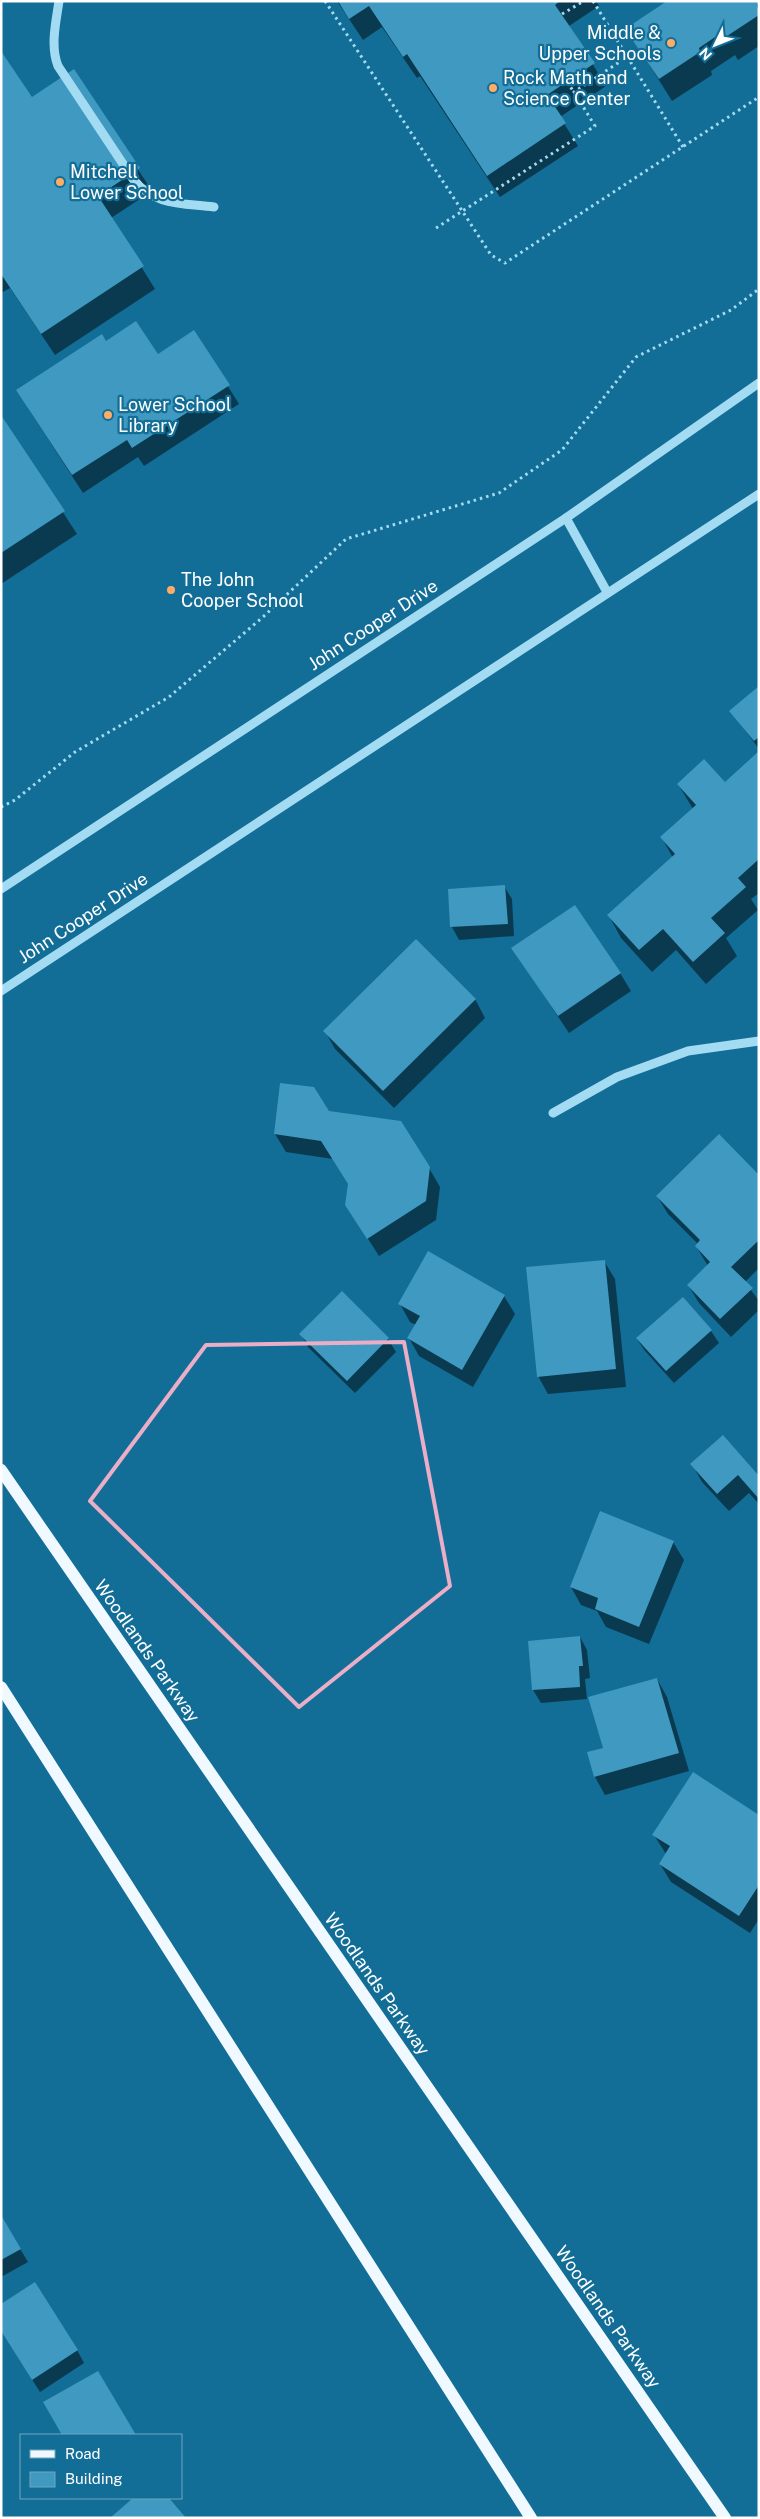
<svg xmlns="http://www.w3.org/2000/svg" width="760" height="2519" font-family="'Public Sans',sans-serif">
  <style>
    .shadow { fill: #0007 }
    .building { fill: #3f99c0 }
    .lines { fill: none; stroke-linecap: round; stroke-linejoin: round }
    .path { stroke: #a3dbf3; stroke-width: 3; stroke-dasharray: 2.5 4; stroke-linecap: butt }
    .minor { stroke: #a3dbf3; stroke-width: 9 }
    .major { stroke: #eff9ff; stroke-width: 12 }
    .marked { fill: none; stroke: #eaaec6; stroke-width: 4; stroke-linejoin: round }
    .poi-dot { fill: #ffac65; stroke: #126d97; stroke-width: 2 }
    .labels { text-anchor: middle; stroke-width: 4.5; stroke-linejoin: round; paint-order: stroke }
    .poi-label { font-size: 18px; fill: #fff; stroke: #126d97; text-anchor: start }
    .street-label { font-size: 18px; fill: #fff; stroke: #126d97 }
  </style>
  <rect width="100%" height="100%" fill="#126d97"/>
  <g class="shadow">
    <polygon points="337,1 596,1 599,6 569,26 606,86 560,117 578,146 500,197 420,76 417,78 382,27 363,40"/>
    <polygon points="759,1 759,46 738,60 735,55 711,71 712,75 672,101 627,29"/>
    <polygon points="1,54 31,99 74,71 152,191 111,218 155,289 55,355 10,288 1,293"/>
    <polygon points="194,332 239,404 144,466 138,457 83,493 28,408 106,342 157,356"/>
    <polygon points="1,417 77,534 1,584"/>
    <polygon points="759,688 759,749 731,711"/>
    <polygon points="759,753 759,893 751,899 758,910 726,938 737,956 706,984 676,950 652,972 621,938 609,916 673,858 662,838 693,809 678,784 725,784"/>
    <polygon points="504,886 512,899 514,936 459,940 452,927 449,890"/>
    <polygon points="513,949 620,973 631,991 569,1033"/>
    <polygon points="475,999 485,1018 394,1108 335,1049 325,1031"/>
    <polygon points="328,1112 429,1168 440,1187 436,1220 379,1256 358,1223 349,1185 333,1159 286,1152 275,1134"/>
    <polygon points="759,1177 759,1268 745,1282 759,1301 759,1310 731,1337 699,1303 688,1285 708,1266 696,1246 698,1244 668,1214 657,1196"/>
    <polygon points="604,1261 615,1279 626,1387 548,1394 538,1376"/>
    <polygon points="504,1296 515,1314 473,1387 419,1356 409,1338 416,1325 410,1322 400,1304"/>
    <polygon points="711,1331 719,1343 674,1383 645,1351 637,1339"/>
    <polygon points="301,1334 388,1339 396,1352 355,1393 308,1347"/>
    <polygon points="692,1464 759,1477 759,1504 749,1493 729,1511 702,1482"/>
    <polygon points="673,1542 684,1560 649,1644 606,1627 597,1611 581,1605 571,1587"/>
    <polygon points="580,1637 587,1650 590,1678 585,1679 587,1699 541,1703 533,1690"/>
    <polygon points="657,1679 667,1697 689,1771 605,1795 595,1777 588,1753 604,1748"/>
    <polygon points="759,1816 759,1919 750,1933 671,1882 660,1864 666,1854 654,1835"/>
    <polygon points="1,2217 28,2262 1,2277"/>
    <polygon points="1,2331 77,2350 84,2363 40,2392"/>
    <polygon points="98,2372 135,2435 64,2435 45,2403"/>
  </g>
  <g class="building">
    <polygon points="338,1 560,1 555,5 595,63 547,95 566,123 487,176 407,54 403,57 369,6 349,19"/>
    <polygon points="667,1 759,1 757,5 759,15 724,38 721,33 699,48 700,52 659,79 625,29"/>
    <polygon points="1,51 32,97 74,69 140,168 98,196 144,266 41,334 1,274"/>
    <polygon points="136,321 158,354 194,330 230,385 132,448 127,440 72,475 16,390 102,334 106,341"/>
    <polygon points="1,415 65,511 1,553"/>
    <polygon points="759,686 759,737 754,741 729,711"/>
    <polygon points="759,751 759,859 738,878 746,887 711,918 725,933 693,962 663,929 639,950 607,915 675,854 660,837 696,805 677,784 704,759 725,782"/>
    <polygon points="505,885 508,924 450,927 448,889"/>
    <polygon points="575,905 621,973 558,1016 511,948"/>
    <polygon points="416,939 476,999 383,1091 323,1031"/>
    <polygon points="280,1083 314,1087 329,1111 401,1121 430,1167 426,1201 367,1239 345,1205 348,1184 321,1141 274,1134"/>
    <polygon points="719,1134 759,1175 759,1240 731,1267 753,1288 720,1319 687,1285 710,1262 695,1246 700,1240 656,1196"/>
    <polygon points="428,1251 505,1295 462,1370 407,1338 420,1316 398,1304"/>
    <polygon points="605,1260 616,1369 537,1377 526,1267"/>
    <polygon points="342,1291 389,1338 347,1381 299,1334"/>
    <polygon points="683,1297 712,1330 666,1371 636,1338"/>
    <polygon points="723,1435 759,1476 759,1499 738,1475 717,1494 690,1464"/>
    <polygon points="600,1511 674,1541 639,1627 595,1609 598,1598 570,1587"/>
    <polygon points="580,1636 583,1666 579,1666 580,1687 532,1690 528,1641"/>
    <polygon points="657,1678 679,1753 594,1777 587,1752 603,1748 588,1697"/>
    <polygon points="693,1772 759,1815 759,1885 739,1916 659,1864 670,1846 652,1835"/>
    <polygon points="1,2215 21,2249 1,2260"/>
    <polygon points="35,2282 78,2350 32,2380 1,2331 1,2304"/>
    <polygon points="98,2371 136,2435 62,2435 43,2402"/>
    <polygon points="133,2498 169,2498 186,2518 110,2518"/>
  </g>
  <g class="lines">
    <g class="path">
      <polyline points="325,1 491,255 505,263 759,97"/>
      <polyline points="593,1 683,147"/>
      <polyline points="562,14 584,1"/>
      <polyline points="567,82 574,92"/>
      <polyline points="436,228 595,126 574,92 627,57"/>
      <polyline points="1,807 15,800 75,752 169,697 263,617 346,539 499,493 562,450 636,357 731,310 759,289"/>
    </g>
    <g class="minor">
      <path d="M 59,1 C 56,22 50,46 58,66 L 133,179 C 154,206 182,203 214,207"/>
      <polyline points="566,518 607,592"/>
      <polyline points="1,889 566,518 759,383"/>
      <polyline points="1,991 759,494"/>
      <polyline points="553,1113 617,1077 688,1051 759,1041"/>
    </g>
    <g class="major">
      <polyline points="1,1470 725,2518"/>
      <polyline points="1,1687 531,2518"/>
    </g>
  </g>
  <path class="marked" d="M 404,1342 L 450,1586 L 299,1707 L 90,1501 L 206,1345 Z"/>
  <g class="poi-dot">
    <circle cx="671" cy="43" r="5"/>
    <circle cx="493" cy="88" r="5"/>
    <circle cx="60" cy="182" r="5"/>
    <circle cx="108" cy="415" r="5"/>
    <circle cx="171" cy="590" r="5"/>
  </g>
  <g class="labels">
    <g class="poi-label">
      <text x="661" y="39" text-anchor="end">Middle &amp;<tspan x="661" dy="21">Upper Schools</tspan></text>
      <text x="503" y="84">Rock Math and<tspan x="503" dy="21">Science Center</tspan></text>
      <text x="70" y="178">Mitchell<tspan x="70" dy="21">Lower School</tspan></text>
      <text x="118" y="411">Lower School<tspan x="118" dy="21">Library</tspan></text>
      <text x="181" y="586">The John<tspan x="181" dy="21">Cooper School</tspan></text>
    </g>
    <g class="street-label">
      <text transform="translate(373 625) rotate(-33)" y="6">John Cooper Drive</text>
      <text transform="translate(83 918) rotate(-33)" y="6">John Cooper Drive</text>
      <text transform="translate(147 1651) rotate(55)" y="6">Woodlands Parkway</text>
      <text transform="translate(377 1984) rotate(55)" y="6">Woodlands Parkway</text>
      <text transform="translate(608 2317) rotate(55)" y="6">Woodlands Parkway</text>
    </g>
  </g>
  <rect width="760" height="2519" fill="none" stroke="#ffffff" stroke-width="5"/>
  <rect x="20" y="2434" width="162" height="65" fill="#126d97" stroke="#71a7c1"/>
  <rect x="30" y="2450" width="25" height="8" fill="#eff9ff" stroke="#71a7c1"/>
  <text x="65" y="2459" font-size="15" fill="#ffffff">Road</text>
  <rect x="30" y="2472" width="25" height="15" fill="#3f99c0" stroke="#71a7c1"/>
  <text x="65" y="2484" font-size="15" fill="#ffffff">Building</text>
  <g transform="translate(715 45) rotate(227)" stroke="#126d97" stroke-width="4" paint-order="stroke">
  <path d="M0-4L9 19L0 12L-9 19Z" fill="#ffffff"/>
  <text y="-8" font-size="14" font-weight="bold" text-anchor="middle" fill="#ffffff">N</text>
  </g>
</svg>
